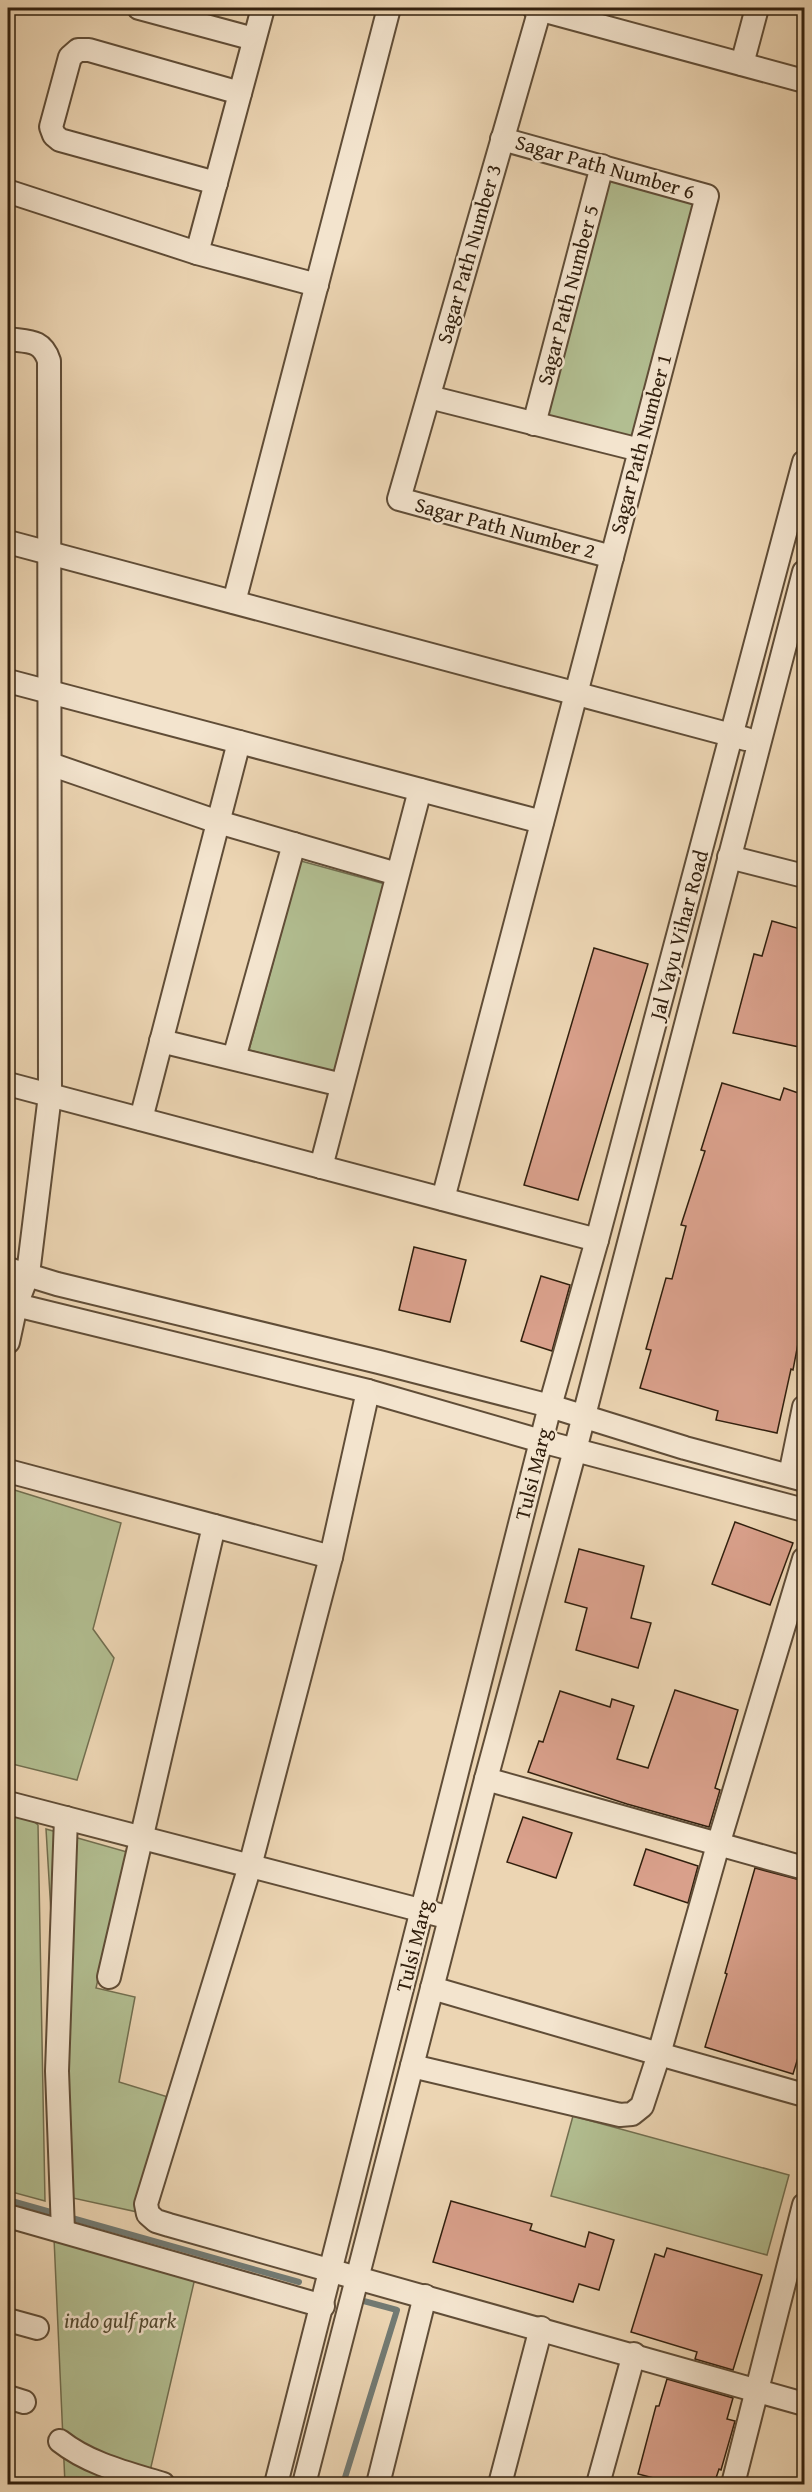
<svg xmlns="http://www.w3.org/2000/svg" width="812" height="2492" font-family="'Gentium Book Plus',serif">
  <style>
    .green { fill: #b2be91; stroke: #726f50; stroke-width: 1.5 }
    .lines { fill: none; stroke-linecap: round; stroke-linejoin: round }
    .stream { stroke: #727a73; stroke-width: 6 }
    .building { fill: #d9a08b; stroke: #32200e; stroke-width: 1.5 }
    .minor-casing { stroke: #604d37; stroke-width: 26 }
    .minor { stroke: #f3e4ce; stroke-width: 22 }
    .labels { text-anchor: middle; stroke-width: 5; stroke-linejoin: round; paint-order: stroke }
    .street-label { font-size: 21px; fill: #32200e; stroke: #f3e4ce }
    .park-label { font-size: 21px; font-style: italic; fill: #52482f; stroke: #f3e4ce }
  </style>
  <rect width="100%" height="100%" fill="#ecd5b3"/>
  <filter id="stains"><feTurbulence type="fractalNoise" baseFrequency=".00333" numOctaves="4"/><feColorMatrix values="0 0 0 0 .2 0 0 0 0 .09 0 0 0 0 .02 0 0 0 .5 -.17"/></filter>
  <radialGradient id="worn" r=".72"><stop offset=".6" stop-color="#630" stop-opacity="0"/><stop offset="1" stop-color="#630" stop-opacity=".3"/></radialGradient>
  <g class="green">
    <polygon points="608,179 698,203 634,440 544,416"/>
    <polygon points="301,861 385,884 334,1073 249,1050"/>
    <polygon points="8,1488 121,1523 93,1629 114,1658 77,1780 8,1763"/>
    <polygon points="8,1804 16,1807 38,1825 45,2201 8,2191"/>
    <polygon points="46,1829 127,1852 96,1988 135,1997 119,2082 168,2097 142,2213 68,2197"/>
    <polygon points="573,2116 789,2175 767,2255 551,2196"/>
    <polygon points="54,2238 195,2278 147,2484 65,2484"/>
  </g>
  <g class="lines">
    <g class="stream">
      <polyline points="8,2200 299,2282"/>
      <polyline points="343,2484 397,2310 360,2300"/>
    </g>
  </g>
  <g class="building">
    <polygon points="772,921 804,930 804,1048 733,1033 754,954 762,956"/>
    <polygon points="594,948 648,964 578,1200 524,1185"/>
    <polygon points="722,1083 780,1100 784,1088 804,1095 804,1312 793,1370 791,1369 777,1433 716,1420 718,1411 640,1388 651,1350 646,1349 657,1310 666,1278 672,1279 686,1226 681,1225 705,1151 701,1150"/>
    <polygon points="414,1247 466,1260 450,1322 399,1310"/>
    <polygon points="541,1276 570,1285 552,1351 521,1341"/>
    <polygon points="735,1522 793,1543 770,1605 712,1584"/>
    <polygon points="579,1549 644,1566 631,1618 651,1623 638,1668 576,1650 587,1608 565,1602"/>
    <polygon points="675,1690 738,1710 715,1788 720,1790 709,1827 627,1804 528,1772 539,1741 543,1742 560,1691 610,1707 612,1699 634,1706 617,1759 648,1768"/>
    <polygon points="523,1817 572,1833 556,1878 507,1862"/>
    <polygon points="646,1849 698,1866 688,1903 634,1885"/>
    <polygon points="755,1868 804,1881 804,2038 793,2074 705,2047 727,1974 725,1973"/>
    <polygon points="451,2201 532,2224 530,2230 585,2247 589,2232 614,2240 599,2290 579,2284 573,2302 433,2262"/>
    <polygon points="667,2248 762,2275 733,2370 695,2359 697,2352 631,2332 655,2254 664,2257"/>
    <polygon points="667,2379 733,2398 727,2419 735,2421 721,2470 719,2469 714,2484 677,2484 638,2474 656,2406 659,2406"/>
  </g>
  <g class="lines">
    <defs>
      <g id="minor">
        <polyline points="139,8 254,39"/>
        <polyline points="263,8 197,253 317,285"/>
        <polyline points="534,8 804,81"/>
        <polyline points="540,9 399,499 612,557"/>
        <polyline points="742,64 757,8"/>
        <polyline points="216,183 60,140 54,135 51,127 70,57 78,50 89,50 240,93"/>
        <polyline points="10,192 197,253"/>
        <path d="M 8,339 C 28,342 42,339 49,361 L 50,1095 L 28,1274 L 16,1305 L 8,1342"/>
        <polyline points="429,397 640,450"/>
        <polyline points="534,424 602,166"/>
        <polyline points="8,542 746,739"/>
        <polyline points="234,602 389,8"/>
        <polyline points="8,681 542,822"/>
        <polyline points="50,764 218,822 397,874"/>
        <polyline points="729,857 804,876"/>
        <polyline points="161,1041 342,1085"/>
        <polyline points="234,1058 294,844"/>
        <polyline points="8,1084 597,1240"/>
        <polyline points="141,1119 239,742"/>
        <polyline points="321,1167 420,790"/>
        <polyline points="443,1199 707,196 502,139"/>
        <polyline points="8,1269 57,1284 379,1362 550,1406 685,1448 804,1480"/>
        <polyline points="8,1303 368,1391 541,1441 804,1510"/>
        <polyline points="368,1391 331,1557 250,1866 146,2204 148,2214 156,2221 169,2225 804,2404"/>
        <polyline points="8,1471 331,1557"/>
        <polyline points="790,1475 804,1407"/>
        <polyline points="486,1779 804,1868"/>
        <polyline points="8,1803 439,1915"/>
        <polyline points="109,1977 214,1526"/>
        <polyline points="432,1988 659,2054 718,1845 804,1559"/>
        <polyline points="412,2066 620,2115 632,2114 642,2106 659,2054 804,2095"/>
        <polyline points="8,2216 323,2306"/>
        <polyline points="63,2231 57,2071 66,1818"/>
        <polyline points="8,2320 37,2328"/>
        <polyline points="8,2397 24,2402"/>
        <path d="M 60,2441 C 89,2464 127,2473 163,2484"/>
        <polyline points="276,2484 550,1406 597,1240 804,462"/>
        <polyline points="304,2484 486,1779 575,1450 804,572"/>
        <polyline points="378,2484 425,2296"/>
        <polyline points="500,2484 541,2328"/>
        <polyline points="598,2484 634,2354"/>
        <polyline points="733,2484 804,2205"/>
      </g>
    </defs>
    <use href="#minor" class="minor-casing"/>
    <use href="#minor" class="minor"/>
  </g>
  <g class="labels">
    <g class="street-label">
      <text transform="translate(605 167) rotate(16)" y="7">Sagar Path Number 6</text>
      <text transform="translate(469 254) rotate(-74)" y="7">Sagar Path Number 3</text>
      <text transform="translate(568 295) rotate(-75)" y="7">Sagar Path Number 5</text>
      <text transform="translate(641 444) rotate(-75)" y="7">Sagar Path Number 1</text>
      <text transform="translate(505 528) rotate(15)" y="7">Sagar Path Number 2</text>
      <text transform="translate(679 935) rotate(-75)" y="7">Jal Vayu Vihar Road</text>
      <text transform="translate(533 1474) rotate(-76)" y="7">Tulsi Marg</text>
      <text transform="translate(414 1946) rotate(-76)" y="7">Tulsi Marg</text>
    </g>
    <g class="park-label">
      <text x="120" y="2328">indo gulf park</text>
    </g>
  </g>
  <rect width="812" height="2492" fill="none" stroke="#ecd5b3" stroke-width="30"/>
  <rect x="9" y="9" width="794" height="2474" fill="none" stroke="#32200e" stroke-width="3"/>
  <rect x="15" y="15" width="782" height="2462" fill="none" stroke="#32200e" stroke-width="1.5"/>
  <rect width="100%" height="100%" filter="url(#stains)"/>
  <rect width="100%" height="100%" fill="url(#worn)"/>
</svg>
